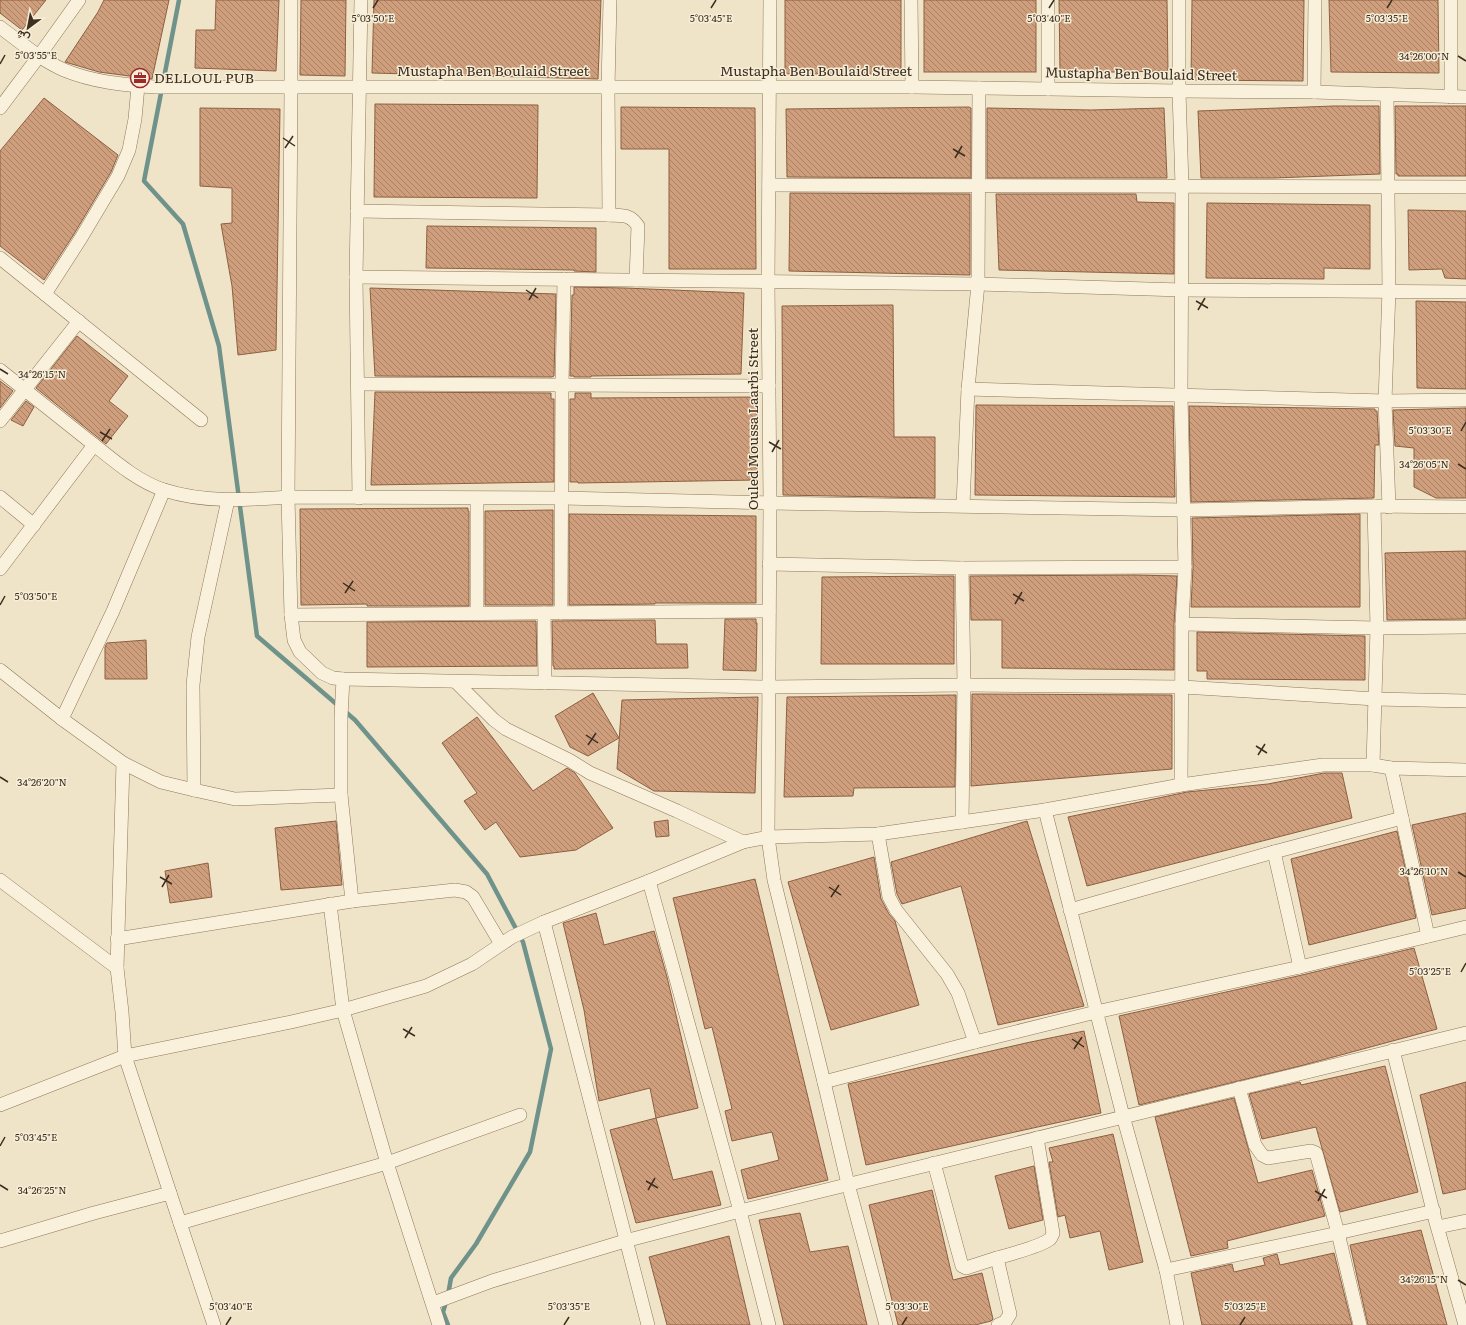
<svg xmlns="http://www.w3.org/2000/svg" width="1466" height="1325" font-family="Literata,Vazirmatn,serif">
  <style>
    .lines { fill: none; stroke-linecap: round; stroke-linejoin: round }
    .stream { stroke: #6f938a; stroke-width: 4.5 }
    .building { fill: url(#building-back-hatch); stroke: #8d5f41 }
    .minor-casing { stroke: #8d765c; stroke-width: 14 }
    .minor { stroke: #faf1dc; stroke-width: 13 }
    .ticks { fill: none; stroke: #3d2e20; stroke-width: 1.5 }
    .labels { text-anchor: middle; stroke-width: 3; stroke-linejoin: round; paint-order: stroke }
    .street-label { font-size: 14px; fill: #3d2e20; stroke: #f7eed8 }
    .poi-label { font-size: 14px; fill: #3d2e20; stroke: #f7eed8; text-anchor: start }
    .ticks-label { font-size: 10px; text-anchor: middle; fill: #3d2e20; stroke: #f7eed8; stroke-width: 3; stroke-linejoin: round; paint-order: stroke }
  </style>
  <defs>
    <pattern id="building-back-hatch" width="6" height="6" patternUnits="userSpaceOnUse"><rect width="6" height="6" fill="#cf9f7d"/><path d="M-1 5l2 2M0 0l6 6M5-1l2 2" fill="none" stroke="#a98266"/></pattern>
  </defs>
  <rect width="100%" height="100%" fill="#f0e4c8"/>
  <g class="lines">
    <g class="stream">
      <polyline points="179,0 144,181 183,224 219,346 257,636 355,720 487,874 523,942 551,1049 530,1152 476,1244 451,1278 448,1295"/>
      <polyline points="446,1302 443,1312 448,1325"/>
    </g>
  </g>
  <g class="building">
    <polygon points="0,0 46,0 22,30 0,13"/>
    <polygon points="104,0 169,0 152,79 99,72 65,62 98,12"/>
    <polygon points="216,0 279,0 276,71 195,68 196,30 215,30"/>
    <polygon points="301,0 346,0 345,76 300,75"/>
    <polygon points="374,0 601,0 598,79 372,73"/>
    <rect x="785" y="0" width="116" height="74"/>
    <rect x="924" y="0" width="112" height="72"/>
    <polygon points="1059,0 1167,0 1168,71 1060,73"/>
    <polygon points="1192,0 1304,0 1303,81 1191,80"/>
    <polygon points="1329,0 1438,0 1439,73 1331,72"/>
    <polygon points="44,98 118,155 111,172 74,234 44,280 0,246 0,151"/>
    <polygon points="375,104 538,105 537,198 374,197"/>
    <polygon points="1334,106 1379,106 1380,174 1274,178 1201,178 1198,111"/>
    <polygon points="1395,106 1466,106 1466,176 1398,176 1398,174 1396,174"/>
    <polygon points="621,107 755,108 756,269 669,269 669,149 621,149"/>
    <polygon points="969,107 971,108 971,178 787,177 786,109"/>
    <polygon points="200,108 280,109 276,350 238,355 232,286 221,224 232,223 232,188 200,186"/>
    <polygon points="987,108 1091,110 1164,108 1167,178 987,178"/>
    <polygon points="790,193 970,194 970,275 789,271"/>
    <polygon points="996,194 1136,194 1137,202 1174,203 1174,274 999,270"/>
    <polygon points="1207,203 1370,205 1370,269 1324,268 1324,279 1206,278"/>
    <polygon points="1408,210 1466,211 1466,279 1445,278 1442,269 1409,270"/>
    <polygon points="427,226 596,228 596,272 574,271 574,270 426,268"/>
    <polygon points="574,287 625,288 744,293 741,374 591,376 591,377 574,377 574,376 570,376 572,295 574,295"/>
    <polygon points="370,288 556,294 554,376 552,377 375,376"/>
    <polygon points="1416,301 1466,302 1466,389 1417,388"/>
    <polygon points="893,305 894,437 935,437 935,498 783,495 782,306"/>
    <polygon points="77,336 128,376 109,401 128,416 106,444 36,388"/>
    <polygon points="0,381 13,391 0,408"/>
    <polygon points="375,392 551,393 551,399 554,399 554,482 371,485"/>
    <polygon points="575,393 591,393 591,398 757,397 757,480 578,483 578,482 570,482 570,399 575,399"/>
    <polygon points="26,401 34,407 23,426 11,420"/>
    <polygon points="976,405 1173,406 1175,497 975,495"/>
    <polygon points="1189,406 1375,409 1375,411 1377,411 1379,445 1375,445 1374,498 1191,502"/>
    <polygon points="1466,408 1466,498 1436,498 1414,487 1414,448 1395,446 1393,410"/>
    <polygon points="468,508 468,511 469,511 469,606 367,606 367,604 301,605 300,509"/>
    <polygon points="553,510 553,605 485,605 485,511"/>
    <polygon points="569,514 756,516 756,603 655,603 655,604 569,605"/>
    <polygon points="1360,514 1360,607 1191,607 1193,567 1192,518"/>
    <polygon points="1466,551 1466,619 1387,620 1385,553"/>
    <polygon points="1135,575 1177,576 1174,624 1174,670 1002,668 1002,620 971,620 970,576"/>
    <polygon points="954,576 954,664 821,664 822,577"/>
    <polygon points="725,619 756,619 756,623 757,623 756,671 723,670"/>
    <polygon points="655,620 656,644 687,644 688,668 554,669 554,666 553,666 552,621"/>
    <polygon points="536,621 537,666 367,667 367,622"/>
    <polygon points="1197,632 1365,636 1365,680 1207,679 1207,671 1197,671"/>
    <polygon points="146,640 147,679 105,679 105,647 107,643"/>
    <polygon points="593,693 619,738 588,756 570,747 555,716"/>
    <polygon points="972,694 1172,695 1172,769 971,786"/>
    <polygon points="956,695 955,787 854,788 853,796 784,797 787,697"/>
    <polygon points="758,697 755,793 654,791 617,769 622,700"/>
    <polygon points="477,717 533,791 567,768 575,773 613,828 576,850 520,857 496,822 485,830 464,801 477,793 442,743"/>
    <polygon points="1324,773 1342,773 1352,818 1087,886 1068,817 1187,792 1268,784"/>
    <polygon points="1466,813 1466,908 1432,915 1412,825"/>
    <polygon points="668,820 669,836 656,837 654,822"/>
    <polygon points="336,821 342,885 281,890 275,828"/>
    <polygon points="1027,821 1084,1006 998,1025 961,886 902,904 897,894 891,862"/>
    <polygon points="1397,831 1416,918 1309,945 1291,859"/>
    <polygon points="874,857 881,899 889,914 895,921 919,1005 831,1030 788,882"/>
    <polygon points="208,863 212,897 170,903 165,871"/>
    <polygon points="755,879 828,1180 748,1199 741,1170 779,1160 772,1132 732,1141 725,1111 732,1109 712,1027 705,1029 673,898"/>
    <polygon points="596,913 604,945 654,931 667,977 698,1108 656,1118 650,1088 599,1101 584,1010 563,923"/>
    <polygon points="1414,948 1437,1029 1300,1066 1139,1105 1119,1016 1302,975"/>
    <polygon points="1084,1031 1101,1113 866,1165 848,1084 1026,1043"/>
    <polygon points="1385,1066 1418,1192 1340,1212 1316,1127 1262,1139 1249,1094 1300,1082 1301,1085"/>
    <polygon points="1466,1082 1466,1189 1443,1194 1420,1095"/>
    <polygon points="1234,1098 1258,1183 1312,1170 1325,1216 1227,1241 1228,1248 1191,1256 1155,1117"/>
    <polygon points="656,1118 673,1180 712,1171 721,1205 636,1223 610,1130"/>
    <polygon points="1113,1134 1143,1262 1109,1270 1100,1231 1070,1238 1065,1215 1058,1217 1049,1162 1053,1162 1049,1148"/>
    <polygon points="1034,1166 1043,1220 1009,1229 995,1176"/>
    <polygon points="932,1190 953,1280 982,1273 993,1319 991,1321 975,1325 898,1325 869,1205"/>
    <polygon points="800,1213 810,1252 848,1246 867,1325 784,1325 759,1220"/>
    <polygon points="1421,1230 1447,1325 1368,1325 1350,1245"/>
    <polygon points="729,1236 750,1325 667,1325 649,1257"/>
    <polygon points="1334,1253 1352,1325 1202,1325 1191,1273 1232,1264 1234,1272 1265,1265 1263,1258 1277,1254 1280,1265"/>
  </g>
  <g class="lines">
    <defs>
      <g id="minor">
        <polyline points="291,0 291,87 288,497 291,615 294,640 300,652 322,673 333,678 343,679 769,687 964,685 1183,687 1375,699 1466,701"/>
        <polyline points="770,0 768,282 770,503 768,837 774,880 824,1082 848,1184 886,1325"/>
        <polyline points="911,0 912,87"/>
        <polyline points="1048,0 1048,89"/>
        <polyline points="1179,0 1179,91 1182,186 1181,396 1185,567 1182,624 1181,785"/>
        <path d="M 0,27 C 20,42 41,60 64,70 C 93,82 124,85 155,87 L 912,87 L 1179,91 L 1314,92 L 1466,97"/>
        <polyline points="1314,92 1315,0"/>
        <polyline points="1387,95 1389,290 1385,401 1389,507"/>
        <polyline points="1451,97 1451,0"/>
        <polyline points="0,108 39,56 79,0"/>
        <polyline points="769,185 1466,187"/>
        <path d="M 357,211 L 609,215 C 623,216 630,214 638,226 L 636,280"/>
        <polyline points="609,215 608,88 610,0"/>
        <polyline points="0,258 201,420"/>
        <polyline points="356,277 978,284 1182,290 1466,292"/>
        <polyline points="45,294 81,238 118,176 129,150 135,119 138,86"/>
        <path d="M 0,370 C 29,393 59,417 88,440 C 111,458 136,481 164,490 C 204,503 246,500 288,497 L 562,498 L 770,503 L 1184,510 L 1374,506 L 1466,507"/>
        <polyline points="358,384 769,386"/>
        <polyline points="968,389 1385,401 1466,400"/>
        <polyline points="0,421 79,321"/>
        <polyline points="0,497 34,525"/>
        <polyline points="359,498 356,277 361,0"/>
        <polyline points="477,498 477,613"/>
        <polyline points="963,505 968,389 978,284 979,88"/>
        <polyline points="769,564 962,568 1185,567"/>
        <polyline points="962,568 964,685 962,822"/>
        <polyline points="0,569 94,445"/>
        <polyline points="544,613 545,683"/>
        <polyline points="561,613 562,385 564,279"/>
        <polyline points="291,615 769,611"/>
        <polyline points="1182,624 1377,628 1466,627"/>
        <polyline points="0,670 62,719 123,763 161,782 194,790 235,799 341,795"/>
        <polyline points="343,679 341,717 341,795 352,901"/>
        <polyline points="456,682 494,720 506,729 569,760 590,773 677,811 743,842"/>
        <polyline points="62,719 113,611 164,490"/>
        <polyline points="123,763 117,968 122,1012 125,1056 170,1193"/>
        <polyline points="1373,765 1377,628 1374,506"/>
        <polyline points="1391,768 1428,936"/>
        <polyline points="194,790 193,685 198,637 228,500"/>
        <polyline points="1045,810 1123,1116 1166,1270 1177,1325"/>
        <polyline points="878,834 889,897 896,910 947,974 958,993 975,1042"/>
        <polyline points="1274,852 1300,967"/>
        <polyline points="0,880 117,968"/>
        <polyline points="649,881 740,1211 769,1325"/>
        <polyline points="330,904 343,1010 387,1163 439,1325"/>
        <polyline points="1070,910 1274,852 1402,818"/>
        <polyline points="544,922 648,1325"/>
        <polyline points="117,939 352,901 455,890 466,892 473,897 501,944"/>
        <polyline points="1393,1050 1435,1219 1465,1325"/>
        <polyline points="824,1082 975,1042 1096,1012 1300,967 1466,927"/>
        <polyline points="1239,1088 1255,1145 1262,1155 1268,1158 1311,1151 1316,1153 1338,1233 1360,1325"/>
        <polyline points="0,1105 125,1056 291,1022 343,1010 426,986 472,964 512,937 544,922 649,881 743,842 768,837 878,834 1045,810 1181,785 1323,765 1373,765 1391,768 1466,770"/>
        <polyline points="934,1163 962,1266 966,1268 997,1258"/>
        <polyline points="180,1223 387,1163 520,1115"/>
        <polyline points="1438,1227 1466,1221"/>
        <polyline points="0,1241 94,1213 170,1193 214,1325"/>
        <polyline points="1166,1270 1338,1233 1434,1211"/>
        <polyline points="433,1303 492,1281 625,1241 740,1211 1466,1033"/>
        <path d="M 998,1325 L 1005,1322 L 1010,1314 L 997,1258 C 1008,1255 1043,1245 1050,1239 C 1052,1237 1052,1235 1053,1233 L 1037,1138"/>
      </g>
    </defs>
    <use href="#minor" class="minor-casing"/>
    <use href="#minor" class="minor"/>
  </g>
  <path class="ticks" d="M 373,8 L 378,0M 711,8 L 716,0M 1049,8 L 1054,0M 1387,8 L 1392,0M 1458,56 L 1466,61M 0,64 L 5,55M 283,138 L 295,146M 285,148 L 293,136M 953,149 L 965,156M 955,158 L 962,146M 526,290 L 538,298M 529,300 L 536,288M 1196,301 L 1208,308M 1198,310 L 1205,298M 0,369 L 8,374M 1461,431 L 1466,422M 100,432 L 112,439M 102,441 L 110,429M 769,442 L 781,449M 772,452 L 779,440M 1458,464 L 1466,469M 343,583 L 355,591M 345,593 L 353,581M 1013,594 L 1024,601M 1015,604 L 1022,592M 0,605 L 5,596M 586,735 L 598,743M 588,745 L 596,733M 1256,746 L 1267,753M 1258,755 L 1265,744M 0,777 L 8,782M 1458,872 L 1466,877M 160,877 L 172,884M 162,887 L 169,875M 829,887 L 841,895M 831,897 L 839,885M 1461,972 L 1466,963M 403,1029 L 415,1036M 405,1038 L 412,1027M 1072,1039 L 1084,1047M 1074,1049 L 1082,1037M 0,1146 L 5,1137M 646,1181 L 658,1188M 0,1185 L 8,1190M 648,1190 L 655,1178M 1315,1191 L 1327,1198M 1318,1201 L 1325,1189M 1458,1280 L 1466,1285M 226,1325 L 231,1317M 564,1325 L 569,1317M 902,1325 L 907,1317M 1240,1325 L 1245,1317"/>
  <defs>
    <symbol id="office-ring" viewBox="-11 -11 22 22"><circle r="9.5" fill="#f7eed8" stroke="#9e2a2b" stroke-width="1.5"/><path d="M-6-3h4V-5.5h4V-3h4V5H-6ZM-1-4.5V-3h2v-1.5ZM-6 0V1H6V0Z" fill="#9e2a2b"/></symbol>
  </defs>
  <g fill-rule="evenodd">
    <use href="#office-ring" x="129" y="67" width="22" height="22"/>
  </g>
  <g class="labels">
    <g class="street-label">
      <text x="493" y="76">Mustapha Ben Boulaid Street</text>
      <text x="816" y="76">Mustapha Ben Boulaid Street</text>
      <text transform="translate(1141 74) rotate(1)" y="5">Mustapha Ben Boulaid Street</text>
      <text transform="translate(753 419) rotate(-90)" y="5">Ouled Moussa Laarbi Street</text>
    </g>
    <g class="poi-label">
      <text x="154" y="83">DELLOUL PUB</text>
    </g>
  </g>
  <g class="ticks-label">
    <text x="373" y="22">5°03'50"E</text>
    <text x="711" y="22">5°03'45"E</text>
    <text x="1049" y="22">5°03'40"E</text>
    <text x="1387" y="22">5°03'35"E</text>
    <text x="36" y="59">5°03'55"E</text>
    <text x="1424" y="60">34°26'00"N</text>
    <text x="42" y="378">34°26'15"N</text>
    <text x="1430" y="434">5°03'30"E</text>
    <text x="1424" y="468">34°26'05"N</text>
    <text x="36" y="600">5°03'50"E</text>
    <text x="42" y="786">34°26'20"N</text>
    <text x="1424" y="875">34°26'10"N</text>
    <text x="1430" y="975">5°03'25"E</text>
    <text x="36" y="1141">5°03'45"E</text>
    <text x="42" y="1194">34°26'25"N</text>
    <text x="1424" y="1283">34°26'15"N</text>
    <text x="231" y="1310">5°03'40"E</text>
    <text x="569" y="1310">5°03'35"E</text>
    <text x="907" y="1310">5°03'30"E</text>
    <text x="1245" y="1310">5°03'25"E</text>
  </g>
  <g transform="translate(28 28) rotate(212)" stroke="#f7eed8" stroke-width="3" paint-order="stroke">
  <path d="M0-3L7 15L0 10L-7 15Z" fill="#3d2e20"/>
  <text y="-6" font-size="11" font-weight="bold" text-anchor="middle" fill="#3d2e20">ش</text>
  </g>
</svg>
